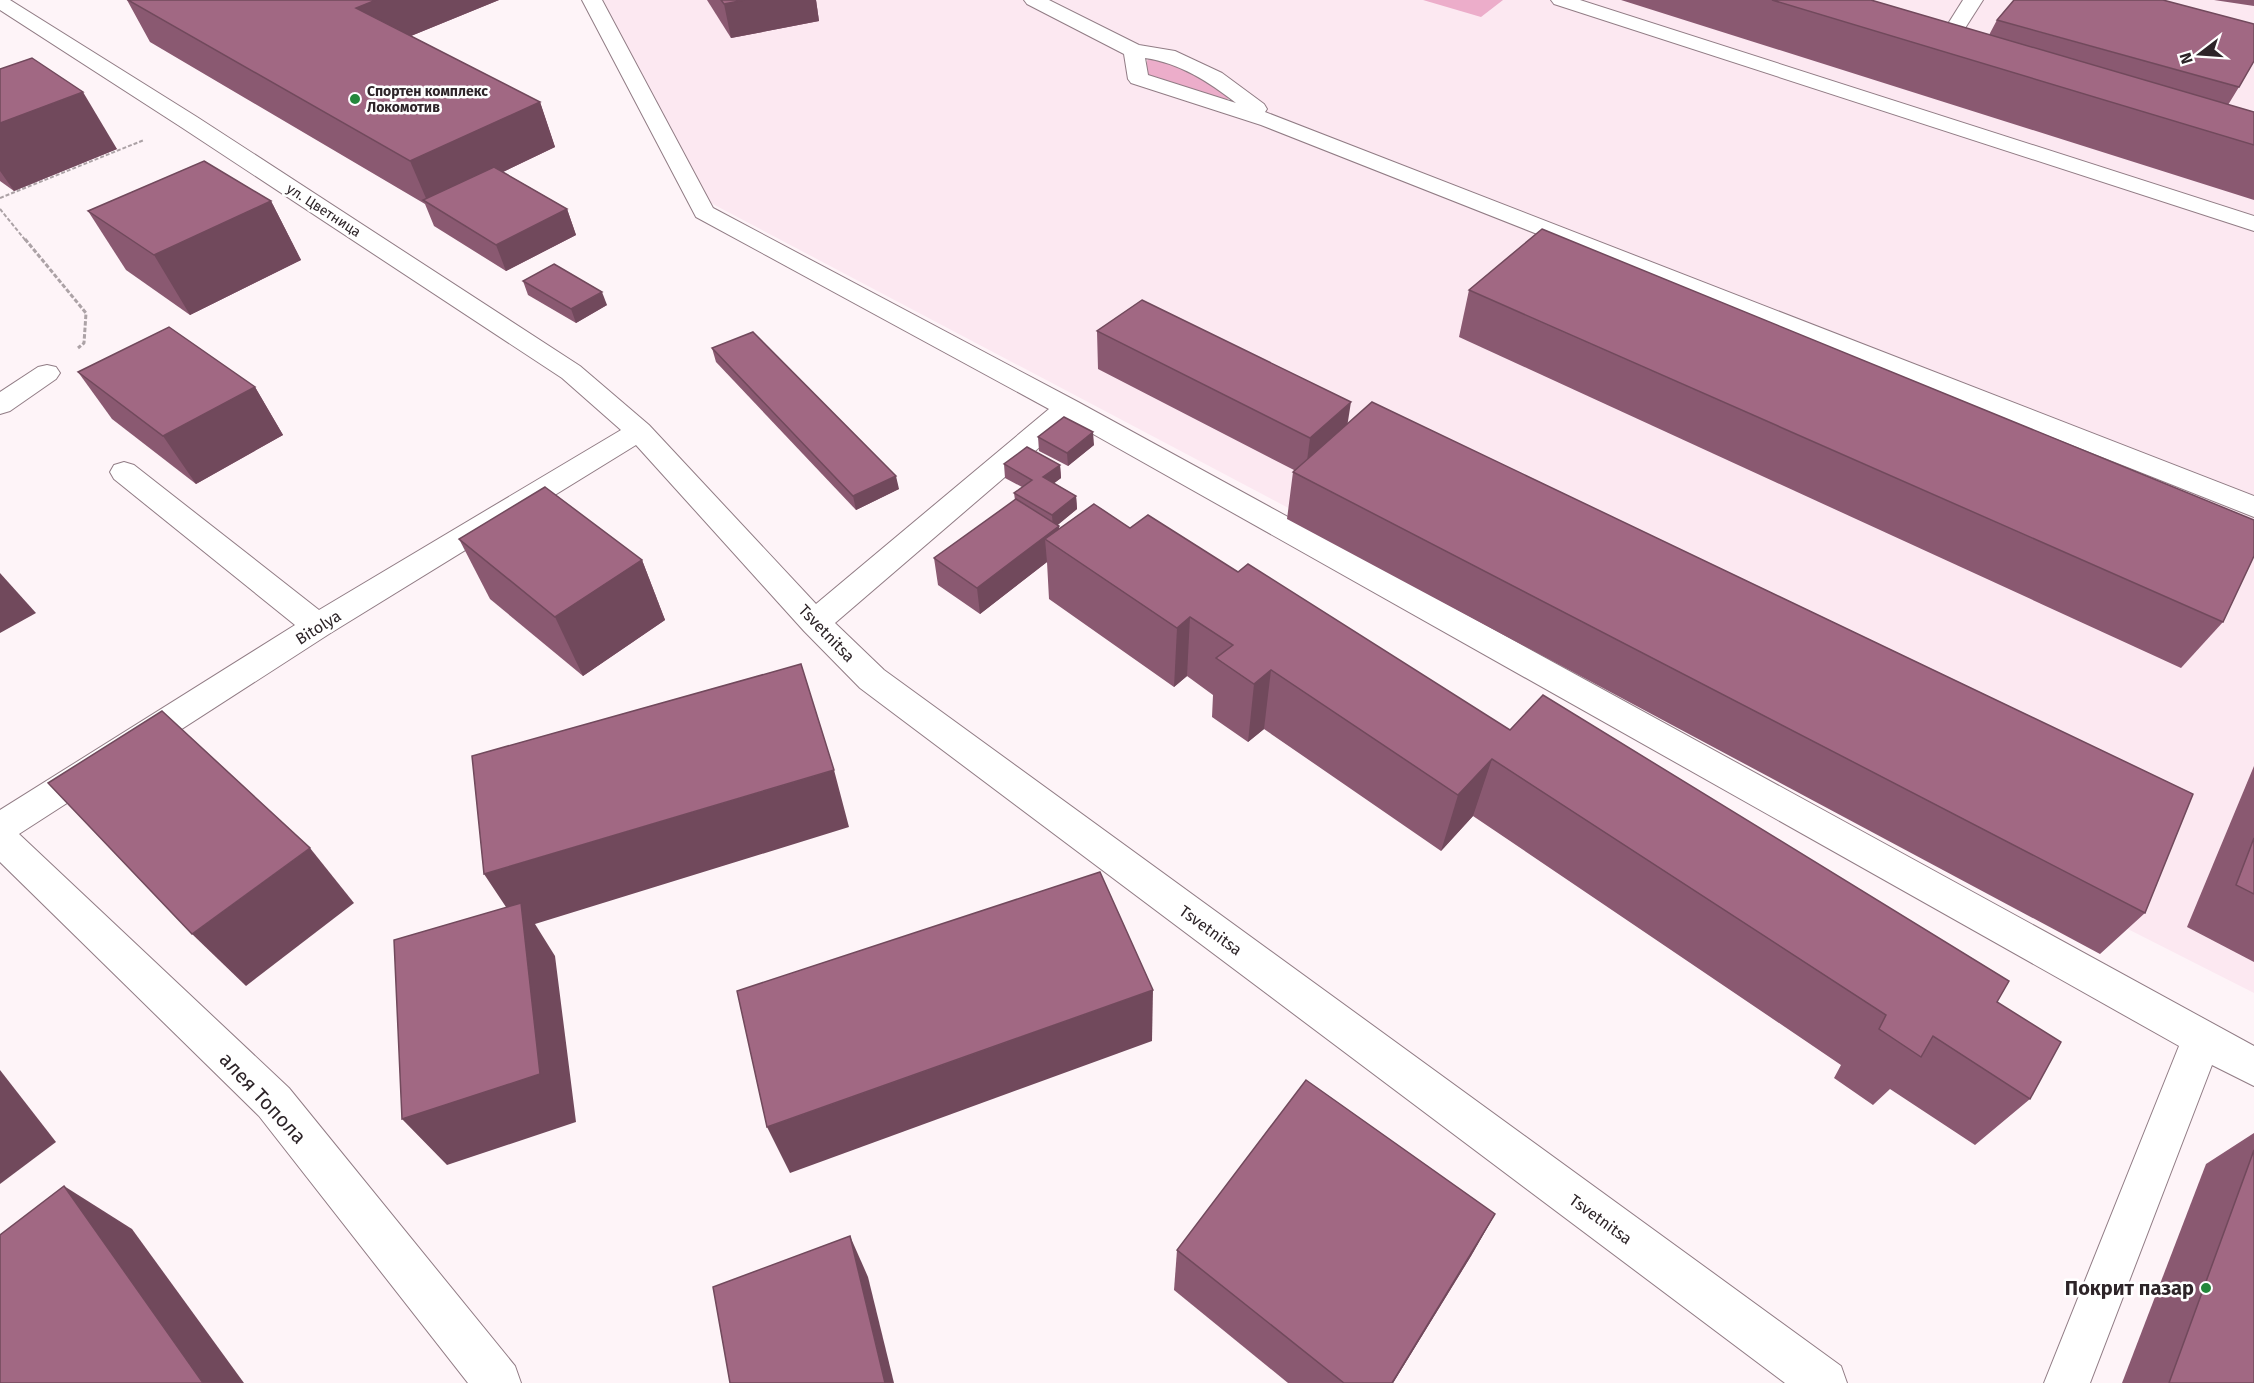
<svg xmlns="http://www.w3.org/2000/svg" width="2254" height="1383" font-family="'Fira Sans',sans-serif">
  <style>
    .built { fill: #fce8f1 }
    .forest { fill: #ecadca }
    .lines { fill: none; stroke-linecap: round; stroke-linejoin: round }
    .minor-casing { stroke: #917c85; stroke-width: 2 }
    .path-far1 { stroke: #aca2a6; stroke-width: 2; stroke-dasharray: 4 2; stroke-linecap: butt }
    .path { stroke: #aca2a6; stroke-width: 3; stroke-dasharray: 4.5 2; stroke-linecap: butt }
    .minor { fill: #fff; fill-rule: evenodd }
    .wall { fill: #8a5971 }
    .shaded-wall { fill: #71495c }
    .building { fill: #a16883; stroke: #71495c; stroke-width: 1.5 }
    .poi-dot { fill: #24873b; stroke: #fff; stroke-width: 2 }
    .labels { text-anchor: middle; stroke-width: 5; stroke-linejoin: round; paint-order: stroke }
    .far-poi-label { font-size: 14px; font-weight: bold; fill: #2d2428; stroke: #fff; text-anchor: start }
    .far-street-label { font-size: 14px; fill: #2d2428; stroke: #fff }
    .street-label { font-size: 16px; fill: #2d2428; stroke: #fff }
    .near-street-label { font-size: 20px; fill: #2d2428; stroke: #fff }
    .near-poi-label { font-size: 20px; font-weight: bold; fill: #2d2428; stroke: #fff; text-anchor: end }
  </style>
  <rect width="100%" height="100%" fill="#fef4f8"/>
  <polygon class="built" points="595,0 2254,0 2254,993 2110,920 2103,938 690,192"/>
  <g class="forest">
    <polygon points="1423,0 1503,0 1481,17"/>
    <polygon points="1149,54 1170,61 1232,94 1223,104 1148,81 1144,72"/>
  </g>
  <g class="lines">
    <defs>
      <g id="minor">
        <polygon points="0,0 10,0 197,117 580,366 649,425 816,604 1049,409 696,217 582,0 602,0 713,208 1078,402 2254,1046 2254,1086 2212,1065 2090,1383 2044,1383 2179,1046 1070,421 835,623 884,670 1841,1366 1847,1383 1785,1383 860,688 804,631 636,445 329,634 19,834 289,1088 515,1366 521,1383 468,1383 259,1116 0,862 0,810 295,625 114,479 110,472 114,465 124,462 134,465 319,610 621,430 562,378 181,127 0,10"/>
        <path d="M 1024,0 L 1049,0 L 1139,45 L 1175,51 L 1222,73 L 1264,104 L 1267,109 L 1265,112 L 2254,496 L 2254,517 L 1261,125 L 1131,83 L 1128,79 L 1124,54 L 1027,4 ZM 1145,58 C 1180,63 1209,82 1236,103 L 1148,75 Z"/>
        <polygon points="1551,0 1580,0 2254,216 2254,231 1554,4"/>
        <polygon points="1963,0 1983,0 1946,58 1932,58 1929,54"/>
        <polygon points="47,365 56,367 60,373 56,379 10,411 0,414 0,392 38,367"/>
      </g>
    </defs>
    <use href="#minor" class="minor-casing"/>
    <g class="path-far1">
      <polyline points="0,198 144,140"/>
      <polyline points="0,209 26,241"/>
    </g>
    <polyline class="path" points="25,239 86,313 84,343 78,348"/>
    <use href="#minor" class="minor"/>
  </g>
  <g class="wall">
    <polygon points="127,0 499,0 411,36 540,102 555,147 503,172 567,209 576,235 506,271 434,226 425,204 150,42"/>
    <polygon points="707,0 816,0 819,21 731,38"/>
    <polygon points="1621,0 1871,0 1989,35 1997,20 2239,87 2228,105 2254,112 2254,200"/>
    <polygon points="2214,0 2254,0 2254,6"/>
    <polygon points="0,69 117,149 14,191 0,181"/>
    <polygon points="271,201 301,260 190,315 126,270 88,211"/>
    <polygon points="523,281 607,305 576,323 528,295"/>
    <polygon points="1469,290 2223,622 2181,668 1459,337"/>
    <polygon points="1097,331 1347,423 2145,913 2100,954 1287,519 1293,472 1294,470 1098,369"/>
    <polygon points="712,348 899,489 856,510 716,362"/>
    <polygon points="78,372 255,387 283,435 196,484 112,419"/>
    <polygon points="1038,437 1094,445 1068,466 1039,451"/>
    <polygon points="1004,464 1060,465 1061,478 1054,483 1076,496 1077,509 1057,525 1059,526 1059,529 1130,528 1238,572 1510,730 1997,1002 2030,1099 1975,1145 1890,1089 1873,1105 1834,1078 1841,1065 1473,816 1441,851 1264,729 1248,742 1212,717 1213,695 1187,676 1174,687 1049,599 1047,562 980,614 938,585 934,558 1015,500 1014,493 1022,487 1005,478"/>
    <polygon points="459,539 642,560 665,620 583,676 490,599"/>
    <polygon points="2254,766 2254,962 2187,927"/>
    <polygon points="2254,1133 2254,1383 2122,1383 2206,1164"/>
    <polygon points="1495,1214 1471,1256 1393,1383 1288,1383 1174,1290 1177,1250"/>
  </g>
  <g class="shaded-wall">
    <polygon points="376,0 499,0 374,51 356,8"/>
    <polygon points="744,0 816,0 819,21 731,38 724,4"/>
    <polygon points="83,92 117,149 14,191 0,171 0,123"/>
    <polygon points="540,102 555,147 432,206 428,203 410,161"/>
    <polygon points="271,201 301,260 190,315 154,255"/>
    <polygon points="567,209 576,235 506,271 496,245"/>
    <polygon points="602,292 607,305 576,323 571,309"/>
    <polygon points="255,387 283,435 196,484 163,436"/>
    <polygon points="1351,402 1345,440 1305,476 1310,438"/>
    <polygon points="1093,432 1094,445 1068,466 1067,453"/>
    <polygon points="1060,465 1061,478 1044,491 1043,477"/>
    <polygon points="896,476 899,489 856,510 853,496"/>
    <polygon points="1076,496 1077,509 1053,529 1052,515"/>
    <polygon points="1059,526 1060,549 1045,539 1047,562 980,614 977,588"/>
    <polygon points="642,560 665,620 583,676 555,617"/>
    <polygon points="0,573 36,613 0,633"/>
    <polygon points="1190,617 1187,676 1174,687 1177,628"/>
    <polygon points="1271,670 1264,729 1248,742 1254,684"/>
    <polygon points="1492,759 1473,816 1441,851 1458,795"/>
    <polygon points="834,770 849,827 535,924 555,956 576,1122 447,1165 402,1119 520,928 484,874"/>
    <polygon points="310,848 354,903 246,986 192,934"/>
    <polygon points="1153,990 1152,1041 790,1173 767,1127"/>
    <polygon points="0,1070 56,1142 0,1184"/>
    <polygon points="64,1186 132,1229 244,1383 203,1383"/>
    <polygon points="1495,1214 1471,1256 1393,1383 1392,1383"/>
    <polygon points="850,1236 868,1277 894,1383 885,1383"/>
  </g>
  <g class="building">
    <polygon points="128,0 376,0 356,8 540,102 410,161"/>
    <polygon points="721,0 744,0 724,4"/>
    <polygon points="1772,0 1871,0 2254,112 2254,145"/>
    <polygon points="2014,0 2163,0 2254,24 2254,61 2239,87 1997,20"/>
    <polygon points="32,58 83,92 0,123 0,69"/>
    <polygon points="204,161 271,201 154,255 88,211"/>
    <polygon points="494,167 567,209 496,245 423,200"/>
    <polygon points="1542,229 2254,520 2254,556 2223,622 1469,290"/>
    <polygon points="554,264 602,292 571,309 523,281"/>
    <polygon points="1142,300 1351,402 1310,438 1097,331"/>
    <polygon points="169,327 255,387 163,436 78,372"/>
    <polygon points="753,332 896,476 853,496 712,348"/>
    <polygon points="1372,402 2193,794 2145,913 1293,472"/>
    <polygon points="1064,417 1093,432 1067,453 1038,437"/>
    <polygon points="1027,447 1060,465 1043,477 1076,496 1052,515 1014,493 1032,480 1004,464"/>
    <polygon points="545,487 642,560 555,617 459,539"/>
    <polygon points="1016,499 1059,526 977,588 934,558"/>
    <polygon points="1094,504 1130,528 1148,515 1238,572 1248,564 1510,730 1543,695 2009,981 1997,1002 2061,1042 2030,1099 1933,1036 1921,1057 1879,1029 1886,1015 1492,759 1458,795 1271,670 1254,684 1216,658 1233,645 1190,617 1177,628 1045,539"/>
    <polygon points="801,664 834,770 484,874 472,756"/>
    <polygon points="162,711 310,848 192,934 48,783"/>
    <polygon points="2254,838 2254,894 2236,885"/>
    <polygon points="1100,872 1153,990 767,1127 737,991"/>
    <polygon points="521,903 540,1074 402,1119 394,940"/>
    <polygon points="1306,1080 1495,1214 1392,1383 1344,1383 1177,1250"/>
    <polygon points="2254,1150 2254,1383 2169,1383"/>
    <polygon points="64,1186 203,1383 0,1383 0,1235"/>
    <polygon points="850,1236 885,1383 730,1383 713,1287"/>
  </g>
  <g class="poi-dot">
    <circle cx="355" cy="99" r="6"/>
    <circle cx="2206" cy="1288" r="6"/>
  </g>
  <g class="labels">
    <g class="far-poi-label">
      <text x="367" y="96">Спортен комплекс<tspan x="367" dy="16">Локомотив</tspan></text>
    </g>
    <g class="far-street-label">
      <text transform="translate(324 210) rotate(33)" y="5">ул. Цветница</text>
    </g>
    <g class="street-label">
      <text transform="translate(318 627) rotate(-32)" y="6">Bitolya</text>
      <text transform="translate(827 633) rotate(46)" y="6">Tsvetnitsa</text>
      <text transform="translate(1211 930) rotate(36)" y="6">Tsvetnitsa</text>
      <text transform="translate(1601 1219) rotate(36)" y="6">Tsvetnitsa</text>
    </g>
    <g class="near-street-label">
      <text transform="translate(263 1098) rotate(47)" y="7">алея Топола</text>
    </g>
    <g class="near-poi-label">
      <text x="2194" y="1295">Покрит пазар</text>
    </g>
  </g>
  <g transform="translate(2200 54) rotate(253)" stroke="#ffffff" stroke-width="4.5" paint-order="stroke">
  <path d="M0-4.5L10 22L0 15L-10 22Z" fill="#2d2428"/>
  <text y="-9" font-size="16" font-weight="bold" text-anchor="middle" fill="#2d2428">N</text>
  </g>
</svg>
